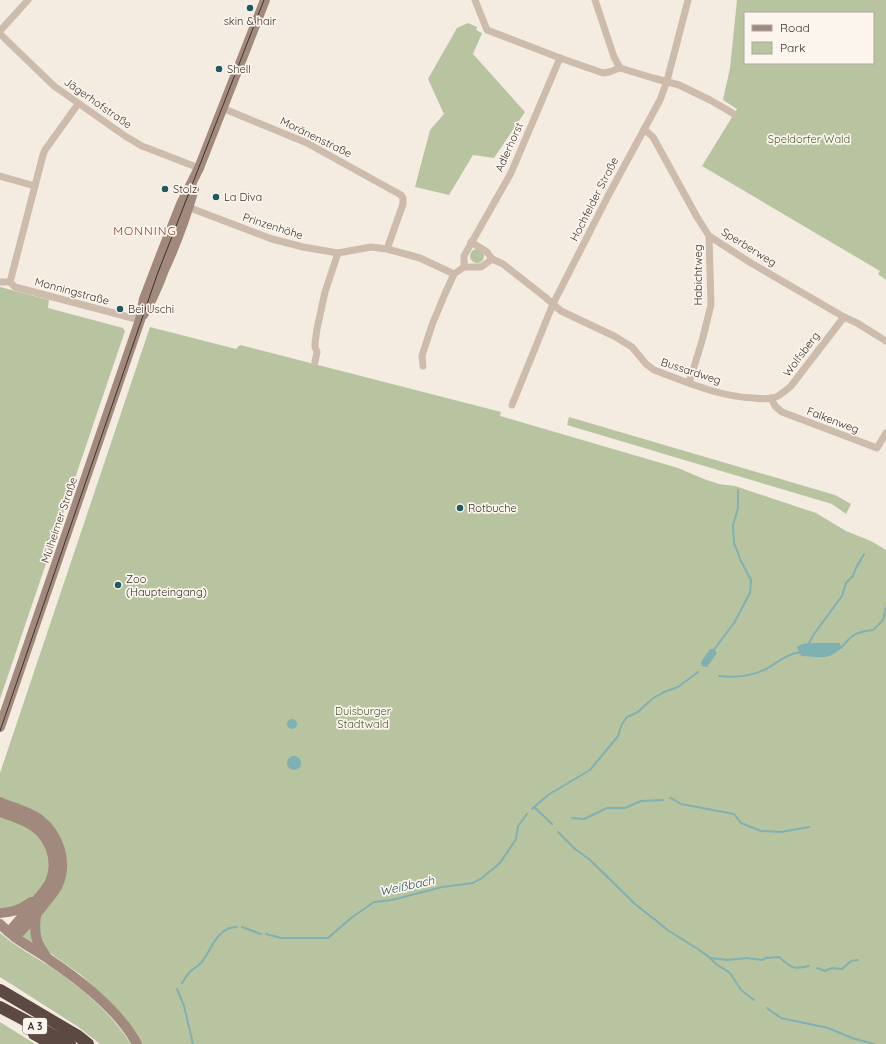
<svg xmlns="http://www.w3.org/2000/svg" width="886" height="1044" font-family="Quicksand,sans-serif">
  <style>
    .green { fill: #b8c4a0; fill-rule: evenodd }
    .water { fill: #7fb0b2 }
    .lines { fill: none; stroke-linecap: round; stroke-linejoin: round }
    .stream { stroke: #7fb0b2; stroke-width: 2 }
    .street { stroke: #cdbbac; stroke-width: 7 }
    .secondary { stroke: #a18a7d; stroke-width: 10 }
    .highway { stroke: #5c4a42; stroke-width: 12 }
    .tram { stroke: #3b302b; stroke-width: 1 }
    .poi-dot { fill: #1f5a5e; stroke: #fbf5ee; stroke-width: 1.5 }
    .labels { text-anchor: middle; stroke-width: 3.5; stroke-linejoin: round; paint-order: stroke }
    .shield { fill: #fbf5ee; stroke: #756b66; stroke-width: 1 }
    .shield-label { font-size: 10px; font-weight: bold; fill: #3b302b }
    .poi-label { font-size: 11px; fill: #3b302b; stroke: #fbf5ee; text-anchor: start }
    .street-label { font-size: 11px; fill: #3b302b; stroke: #fbf5ee }
    .park-label { font-size: 11px; fill: #4a5a2e; stroke: #fbf5ee }
    .neighbourhood-label { font-size: 12px; letter-spacing: 1px; fill: #8c3b22; stroke: #fbf5ee }
    .water-label { font-size: 12px; font-style: italic; fill: #1f5a5e; stroke: #fbf5ee }
  </style>
  <rect width="100%" height="100%" fill="#f4ebe1"/>
  <g class="green">
    <path d="M 737,0 L 886,0 L 886,280 L 878,274 L 880,271 L 702,166 L 737,109 L 723,100 L 730,68 ZM 745,13 L 873,13 L 873,63 L 745,63 Z"/>
    <polygon points="468,23 477,27 476,30 482,33 473,54 525,112 494,158 473,155 449,195 415,187 430,130 444,114 428,79 457,28"/>
    <circle cx="477" cy="256" r="7"/>
    <polygon points="0,287 49,300 48,308 123,328 125,331 0,699"/>
    <polygon points="150,327 236,349 240,345 501,412 500,416 678,468 704,479 719,484 735,486 816,513 846,531 871,541 886,550 886,1044 142,1044 126,1019 114,1006 81,975 46,950 39,936 40,916 64,859 0,798 0,773"/>
    <polygon points="569,417 835,495 851,504 846,514 832,504 567,425"/>
    <polygon points="0,816 24,824 41,838 50,860 47,880 37,894 19,906 0,909"/>
    <polygon points="31,923 34,945 21,936"/>
    <path d="M 0,933 C 14,945 30,954 46,964 C 78,985 110,1011 131,1044 L 100,1044 L 77,1026 L 0,977 Z"/>
    <polygon points="0,1022 32,1042 35,1044 0,1044"/>
  </g>
  <g class="water">
    <path d="M 809,643 L 840,643 L 841,648 C 827,662 818,656 801,656 L 797,647 L 802,644 Z"/>
    <polygon points="710,649 714,649 717,653 707,667 702,666 701,662"/>
    <circle cx="292" cy="724" r="5"/>
    <circle cx="294" cy="763" r="7"/>
  </g>
  <g class="lines">
    <g class="stream">
      <polyline points="809,643 814,634 842,596 846,583 853,576 856,568 864,554"/>
      <path d="M 838,649 L 841,648 C 852,635 855,632 873,630 L 883,620 L 886,607"/>
      <polyline points="713,651 734,623 750,593 751,580 741,561 734,543 733,525 738,508 738,490"/>
      <path d="M 719,676 C 735,678 753,676 768,668 C 780,661 788,653 802,652"/>
      <polyline points="670,798 671,798 681,804 734,814 741,823 761,831 781,832 809,827"/>
      <polyline points="534,807 552,824"/>
      <polyline points="532,809 548,795 590,770 618,736 622,724 627,717 638,712 652,699 664,692 678,687 698,672"/>
      <polyline points="572,818 584,819 607,808 625,808 641,801 663,800"/>
      <polyline points="558,832 575,849 589,859 635,904 669,931 701,951 710,958 716,964 730,973 741,990 754,1000"/>
      <polyline points="242,927 261,934"/>
      <polyline points="266,934 281,938 328,938 351,918 374,902 392,900 442,887 473,883 482,878 500,863 516,839 518,826 527,814"/>
      <path d="M 711,958 L 727,960 L 747,958 L 762,960 L 766,958 L 779,957 C 791,968 793,970 809,966"/>
      <polyline points="817,968 825,971 832,968 842,969 851,961 858,960"/>
      <path d="M 182,983 C 185,979 187,974 191,971 C 194,968 198,966 201,963 C 212,950 216,927 237,927"/>
      <polyline points="177,989 184,1006 193,1044"/>
      <polyline points="767,1008 781,1018 828,1028 852,1038 874,1044"/>
    </g>
    <g class="street">
      <polyline points="475,0 487,30 560,58 603,73 609,72 620,68"/>
      <polyline points="595,0 614,57 620,68 653,78 679,85 710,100 734,114"/>
      <polyline points="0,31 28,0"/>
      <polyline points="0,34 54,86 125,136 142,146 199,168"/>
      <polyline points="222,108 307,143 401,195 403,198 403,204 387,249"/>
      <polyline points="644,129 653,137 697,217 709,236 751,263 844,317 857,323 886,341"/>
      <polyline points="0,176 35,186"/>
      <path d="M 185,206 L 272,239 L 303,247 L 338,253 L 371,247 L 387,249 L 420,258 L 454,274 L 464,267 L 481,267 L 492,259 L 503,264 L 545,297 L 561,311 L 614,336 L 632,347 L 646,364 L 654,370 C 686,382 720,397 754,398 C 760,399 767,399 773,398 C 780,396 785,391 791,386 L 844,317"/>
      <polyline points="471,242 487,252 492,259"/>
      <polyline points="464,267 464,256 511,173 560,58"/>
      <polyline points="0,282 10,282 15,287 140,320"/>
      <polyline points="10,282 43,155 45,150 78,104"/>
      <polyline points="315,362 317,352 315,347 315,343 317,329 325,292 338,253"/>
      <polyline points="423,366 422,356 432,325 444,296 454,274"/>
      <polyline points="689,383 702,341 711,305 709,236"/>
      <polyline points="771,398 775,406 782,412 877,448 886,433"/>
      <polyline points="512,405 553,304 608,196 660,100 667,81 688,0"/>
    </g>
    <g class="secondary">
      <path d="M 143,315 C 152,301 158,286 164,270 C 176,244 186,217 194,189"/>
      <polyline points="0,727 140,320 144,299 162,252 181,204 199,168 265,0"/>
      <path d="M 0,802 C 13,808 28,811 39,819 C 59,834 68,862 58,885 C 55,891 50,897 45,903 C 36,915 26,926 15,937"/>
      <path d="M 0,812 C 9,815 18,818 26,822 C 48,832 60,859 50,882 C 46,890 39,897 33,904 C 25,913 17,923 9,932"/>
      <path d="M 0,913 C 13,912 20,910 31,902"/>
      <path d="M 36,915 C 34,932 35,942 46,956"/>
      <path d="M 0,924 C 5,929 11,934 16,938 C 27,946 39,952 50,960 C 81,981 119,1010 137,1044"/>
    </g>
    <g class="highway">
      <polyline points="0,990 78,1036 88,1044"/>
      <polyline points="0,1007 70,1044"/>
      <polyline points="34,1034 52,1044"/>
    </g>
    <polyline class="tram" points="0,731 157,275 264,0"/>
  </g>
  <g class="poi-dot">
    <circle cx="250" cy="8" r="4"/>
    <circle cx="219" cy="69" r="4"/>
    <circle cx="165" cy="189" r="4"/>
    <circle cx="216" cy="197" r="4"/>
    <circle cx="120" cy="309" r="4"/>
    <circle cx="460" cy="508" r="4"/>
    <circle cx="118" cy="585" r="4"/>
  </g>
  <g class="labels">
    <rect class="shield" x="23" y="1018" width="24" height="16" rx="3"/>
    <g class="shield-label">
      <text x="35" y="1030">A 3</text>
    </g>
    <g class="poi-label">
      <text x="250" y="25" text-anchor="middle">skin &amp; hair</text>
      <text x="227" y="73">Shell</text>
      <text x="173" y="193">Stolz</text>
      <text x="224" y="201">La Diva</text>
      <text x="128" y="313">Bei Uschi</text>
      <text x="468" y="512">Rotbuche</text>
      <text x="126" y="583">Zoo<tspan x="126" dy="13">(Haupteingang)</tspan></text>
    </g>
    <g class="street-label">
      <text transform="translate(98 103) rotate(35)" y="4">Jägerhofstraße</text>
      <text transform="translate(316 137) rotate(26)" y="4">Moränenstraße</text>
      <text transform="translate(509 147) rotate(-66)" y="4">Adlerhorst</text>
      <text transform="translate(594 199) rotate(-63)" y="4">Hochfelder Straße</text>
      <text transform="translate(273 226) rotate(18)" y="4">Prinzenhöhe</text>
      <text transform="translate(749 247) rotate(32)" y="4">Sperberweg</text>
      <text transform="translate(698 275) rotate(-90)" y="4">Habichtweg</text>
      <text transform="translate(72 291) rotate(15)" y="4">Monningstraße</text>
      <text transform="translate(801 354) rotate(-53)" y="4">Wolfsberg</text>
      <text transform="translate(691 371) rotate(18)" y="4">Bussardweg</text>
      <text transform="translate(833 420) rotate(21)" y="4">Falkenweg</text>
      <text transform="translate(59 520) rotate(-71)" y="4">Mülheimer Straße</text>
    </g>
    <g class="park-label">
      <text x="809" y="143">Speldorfer Wald</text>
      <text x="363" y="715">Duisburger<tspan x="363" dy="13">Stadtwald</tspan></text>
    </g>
    <g class="neighbourhood-label">
      <text x="145" y="235">MONNING</text>
    </g>
    <g class="water-label">
      <text transform="translate(407 886) rotate(-12)" y="4">Weißbach</text>
    </g>
  </g>
  <rect x="744" y="12" width="130" height="52" fill="#fbf5ee" stroke="#aea6a0"/>
  <rect x="752" y="25" width="20" height="6" fill="#a18a7d" stroke="#aea6a0"/>
  <text x="780" y="32" font-size="12" fill="#3b302b">Road</text>
  <rect x="752" y="42" width="20" height="12" fill="#b8c4a0" stroke="#aea6a0"/>
  <text x="780" y="52" font-size="12" fill="#3b302b">Park</text>
</svg>
